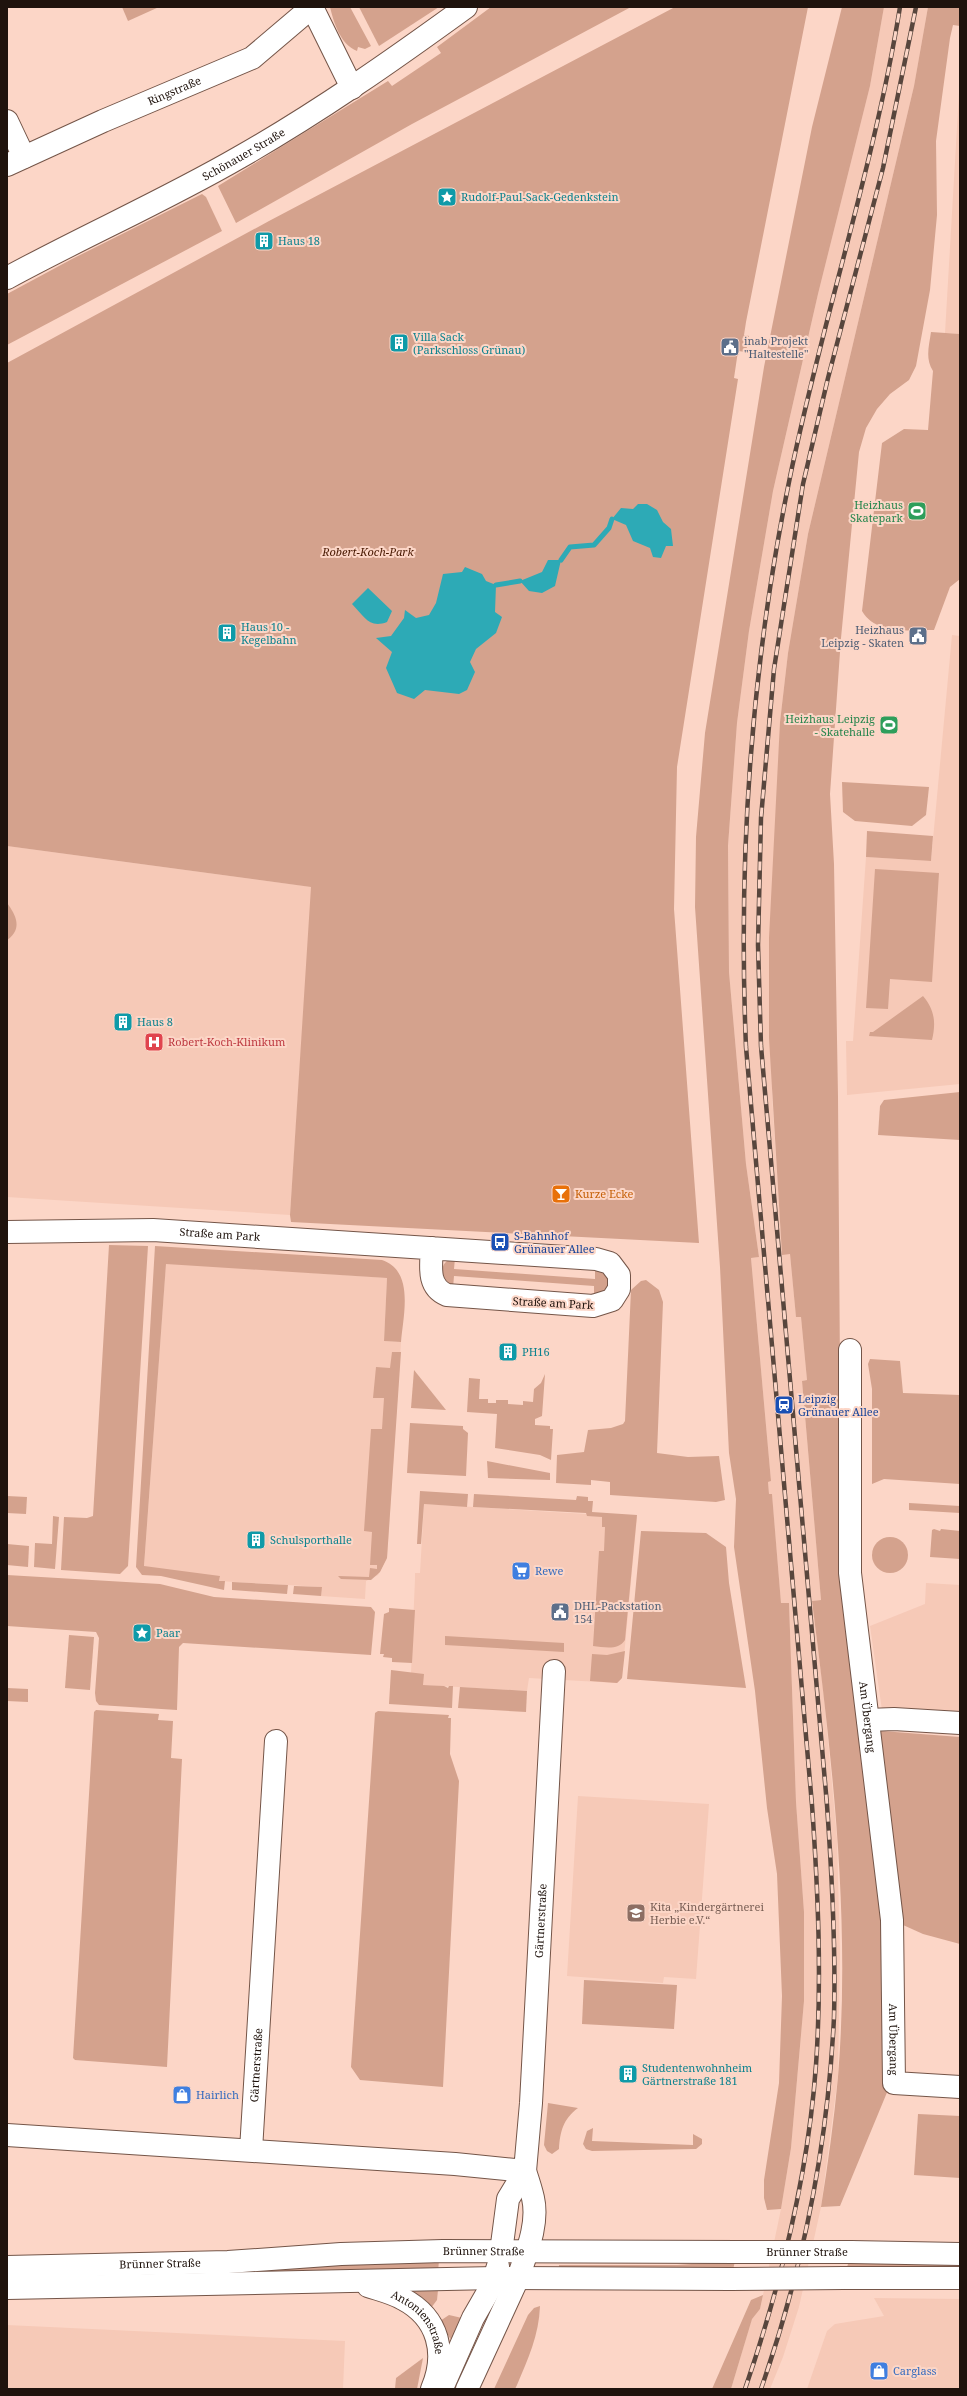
<svg xmlns="http://www.w3.org/2000/svg" width="967" height="2396" font-family="'Noto Serif',serif">
  <style>
    .built { fill: #f6c9b7 }
    .green { fill: #d4a28d }
    .water { fill: #2daab6 }
    .lines { fill: none; stroke-linecap: round; stroke-linejoin: round }
    .stream { stroke: #2daab6; stroke-width: 5 }
    .minor-casing { stroke: #745548; stroke-width: 24 }
    .major-casing { stroke: #745548; stroke-width: 24 }
    .minor { stroke: #fff; stroke-width: 22 }
    .major { stroke: #fff; stroke-width: 22 }
    .rail-casing { stroke: #58463d; stroke-width: 4.5 }
    .rail { stroke: #fcd6c7; stroke-width: 3; stroke-dasharray: 9; stroke-linecap: butt }
    .major-bridge-casing { stroke: #745548; stroke-width: 24; stroke-linecap: butt }
    .major-bridge { stroke: #fff; stroke-width: 22 }
    .labels { text-anchor: middle; stroke-width: 4; stroke-linejoin: round; paint-order: stroke }
    .street-label { font-size: 11px; fill: #1f130d; stroke: #fcd6c7 }
    .culture-label { font-size: 11px; fill: #0d838f; stroke: #fcd6c7; text-anchor: start }
    .service-label { font-size: 11px; fill: #4e5e75; stroke: #fcd6c7; text-anchor: start }
    .leisure-label { font-size: 11px; fill: #27864d; stroke: #fcd6c7; text-anchor: end }
    .park-label { font-size: 11px; font-style: italic; fill: #481800; stroke: #fcd6c7 }
    .health-label { font-size: 11px; fill: #be3a42; stroke: #fcd6c7; text-anchor: start }
    .food-label { font-size: 11px; fill: #c56008; stroke: #fcd6c7; text-anchor: start }
    .transit-label { font-size: 11px; fill: #164399; stroke: #fcd6c7; text-anchor: start }
    .shop-label { font-size: 11px; fill: #366cbe; stroke: #fcd6c7; text-anchor: start }
    .education-label { font-size: 11px; fill: #785e54; stroke: #fcd6c7; text-anchor: start }
  </style>
  <rect width="100%" height="100%" fill="#fcd6c7"/>
  <g class="built">
    <polygon points="884,7 928,7 914,86 808,534 788,653 780,722 772,1095 782,1254 790,1254 796,1316 801,1316 807,1380 802,1381 821,1600 812,1601 824,1696 837,1838 840,1953 838,2076 821,2207 799,2307 783,2357 770,2389 731,2389 752,2318 760,2309 781,2209 791,2148 804,2001 804,1912 796,1802 789,1603 781,1604 772,1495 769,1495 768,1482 771,1481 751,1258 759,1257 746,1164 729,972 728,846 737,723 749,631 773,491 818,294 870,86"/>
    <polygon points="960,76 960,334 945,333"/>
    <polygon points="952,635 960,636 960,1084 847,1095 846,1041 853,1041 866,857 931,861"/>
    <polygon points="7,846 312,887 290,1215 7,1197"/>
    <polygon points="166,1263 387,1278 384,1341 401,1342 387,1558 378,1575 366,1581 365,1599 321,1596 321,1587 219,1581 220,1577 144,1567"/>
    <polygon points="424,1504 637,1517 622,1678 617,1683 529,1678 527,1691 423,1685 411,1673 415,1579 415,1573 420,1573"/>
    <polygon points="926,1583 960,1585 960,1717 882,1710 870,1626 925,1604"/>
    <polygon points="578,1796 709,1804 696,1979 664,1977 663,1983 567,1976"/>
    <polygon points="874,2298 960,2299 960,2389 807,2389 827,2331 835,2324 884,2316"/>
    <polygon points="7,2325 345,2341 343,2389 7,2389"/>
  </g>
  <g class="green">
    <polygon points="122,7 159,7 128,21"/>
    <path d="M 330,7 L 350,7 L 371,46 L 365,49 L 358,47 L 357,51 C 340,44 334,23 330,7 Z"/>
    <polygon points="359,7 439,7 379,46"/>
    <polygon points="491,7 631,7 412,124 236,223 218,186 388,81 392,86 441,53 437,47"/>
    <polygon points="675,7 808,7 746,322 744,335 749,336 746,352 738,351 734,378 738,379 677,767 674,909 699,1243 291,1222 290,1215 311,887 7,846 7,363 269,221"/>
    <polygon points="842,7 884,7 870,86 818,294 773,491 749,631 737,723 728,846 729,972 746,1164 759,1257 751,1258 771,1481 768,1482 769,1494 772,1494 781,1603 789,1603 796,1802 804,1912 804,2001 791,2148 781,2209 767,2210 764,2198 764,2180 779,2083 782,1996 777,1874 767,1808 755,1691 734,1547 736,1499 729,1453 720,1267 695,907 696,837 705,733 764,367 812,127"/>
    <path d="M 928,7 L 960,7 L 960,26 L 953,25 L 950,38 L 936,141 L 937,215 L 930,290 L 916,366 L 909,380 L 890,394 L 877,409 L 866,428 L 859,452 L 841,638 L 830,794 L 834,864 L 838,1097 L 841,1508 L 884,1908 L 888,2090 L 840,2206 L 821,2207 C 828,2164 834,2120 838,2077 C 851,1918 832,1758 812,1601 L 821,1600 L 802,1381 L 807,1380 L 801,1317 L 796,1317 L 790,1254 L 782,1255 L 769,1038 L 769,938 L 780,722 L 788,653 L 808,534 L 914,86 Z"/>
    <polygon points="202,194 206,197 222,231 7,345 7,294 72,259"/>
    <path d="M 931,332 L 960,334 L 960,579 L 950,587 L 934,630 C 909,630 876,635 862,611 L 882,443 L 904,429 L 928,430 L 933,371 C 925,359 929,346 931,332 Z"/>
    <polygon points="842,782 929,787 926,815 912,826 855,821 843,812"/>
    <polygon points="867,831 933,836 931,861 866,857"/>
    <polygon points="875,869 939,873 932,982 890,979 888,1009 866,1008"/>
    <path d="M 7,903 C 16,915 23,929 7,940 Z"/>
    <path d="M 923,996 C 935,1010 936,1023 932,1040 L 869,1036 L 870,1032 L 873,1032 Z"/>
    <polygon points="960,1092 960,1140 878,1135 880,1106 884,1100"/>
    <polygon points="109,1245 148,1246 128,1566 120,1574 61,1570 64,1517 87,1518 93,1516"/>
    <path d="M 155,1246 L 382,1260 C 415,1271 403,1316 401,1342 L 384,1341 L 387,1278 L 166,1264 L 144,1566 L 220,1576 L 219,1581 L 225,1581 L 224,1590 L 161,1576 L 142,1575 L 136,1567 Z"/>
    <path d="M 455,1258 L 454,1269 L 595,1279 L 595,1267 L 607,1272 L 610,1289 L 594,1297 L 594,1286 L 454,1276 L 453,1288 L 443,1282 C 442,1270 440,1261 455,1258 Z"/>
    <polygon points="646,1280 659,1290 663,1302 657,1453 688,1457 719,1456 725,1500 716,1502 610,1495 610,1482 591,1480 591,1485 556,1483 557,1455 584,1452 588,1430 611,1428 623,1424 625,1421 631,1290 641,1281"/>
    <polygon points="392,1352 401,1352 387,1558 380,1572 371,1580 341,1579 338,1576 369,1577 370,1568 377,1569 377,1565 370,1565 372,1532 364,1531 371,1429 382,1429 384,1398 373,1398 376,1367 390,1368"/>
    <polygon points="870,1359 900,1361 903,1393 960,1395 960,1484 884,1479 872,1484 872,1389 868,1364"/>
    <polygon points="414,1370 446,1410 411,1408"/>
    <polygon points="545,1374 542,1416 535,1419 535,1425 550,1426 550,1429 553,1429 551,1460 540,1455 495,1448 497,1414 467,1412 469,1378 480,1379 479,1399 488,1399 488,1403 496,1403 496,1400 508,1400 508,1404 523,1405 523,1401 533,1402 534,1389 541,1383"/>
    <polygon points="410,1423 463,1426 463,1429 468,1433 466,1476 407,1473"/>
    <polygon points="487,1461 550,1473 550,1480 488,1478"/>
    <polygon points="420,1491 468,1494 467,1507 424,1504 421,1544 417,1544"/>
    <path d="M 474,1494 L 576,1500 L 577,1496 L 588,1497 L 588,1501 L 593,1501 L 592,1512 L 637,1515 L 625,1640 C 618,1651 604,1647 593,1646 L 599,1551 L 604,1551 L 605,1527 L 602,1527 L 602,1517 L 587,1516 L 586,1513 L 473,1507 Z"/>
    <polygon points="7,1496 27,1497 26,1514 7,1513"/>
    <polygon points="909,1503 960,1506 960,1513 909,1510"/>
    <polygon points="53,1516 59,1517 55,1569 34,1567 35,1543 52,1544"/>
    <polygon points="934,1529 940,1531 941,1529 960,1531 960,1559 930,1557 932,1530"/>
    <polygon points="641,1531 706,1533 726,1547 729,1583 746,1688 627,1679"/>
    <circle cx="890" cy="1555" r="18"/>
    <polygon points="7,1544 29,1546 28,1567 7,1565"/>
    <polygon points="7,1575 160,1584 214,1597 371,1607 375,1612 371,1655 183,1643 179,1647 177,1710 99,1705 96,1701 95,1693 99,1638 96,1632 7,1626"/>
    <polygon points="232,1582 288,1585 287,1594 232,1590"/>
    <polygon points="294,1586 322,1587 321,1596 293,1594"/>
    <polygon points="389,1608 415,1610 412,1663 392,1662 392,1658 383,1657 384,1654 380,1654 384,1614 389,1612"/>
    <polygon points="69,1635 94,1637 90,1690 65,1688"/>
    <polygon points="445,1636 564,1643 564,1652 445,1645"/>
    <polygon points="625,1651 622,1678 617,1683 590,1681 592,1654 607,1655"/>
    <polygon points="391,1670 424,1674 423,1685 444,1686 448,1688 449,1686 453,1686 452,1708 389,1704"/>
    <polygon points="460,1687 527,1691 526,1712 458,1708"/>
    <polygon points="7,1688 28,1689 28,1702 7,1701"/>
    <polygon points="96,1710 159,1714 158,1720 173,1721 171,1758 182,1759 167,2067 75,2060 73,2058 94,1712"/>
    <polygon points="378,1711 449,1715 448,1718 451,1718 450,1754 459,1781 443,2087 360,2080 351,2067 375,1713"/>
    <polygon points="869,1730 960,1737 960,1944 923,1934 892,1920"/>
    <polygon points="584,1980 677,1985 674,2029 582,2024"/>
    <path d="M 548,2103 L 578,2108 C 563,2119 560,2132 559,2149 L 552,2154 L 547,2151 L 544,2145 Z"/>
    <polygon points="918,2114 960,2116 960,2178 914,2175"/>
    <polygon points="593,2128 592,2141 693,2145 693,2134 702,2139 702,2144 696,2149 592,2151 586,2149 583,2144 587,2131"/>
    <polygon points="439,2260 438,2272 65,2275"/>
    <polygon points="735,2261 733,2270 559,2270 559,2265 677,2265"/>
    <polygon points="849,2261 960,2263 960,2270 846,2270"/>
    <polygon points="413,2290 438,2290 437,2300 431,2308 413,2293"/>
    <polygon points="763,2295 760,2309 752,2319 731,2389 712,2389 751,2300"/>
    <path d="M 540,2306 C 539,2335 528,2359 517,2385 L 515,2389 L 494,2389 L 528,2315 L 534,2308 Z"/>
    <polygon points="449,2315 462,2318 451,2340 440,2321"/>
    <polygon points="423,2358 417,2389 395,2389 396,2378"/>
  </g>
  <g class="water">
    <polygon points="638,504 647,504 657,510 663,522 671,529 673,546 666,546 661,558 653,557 650,548 633,541 626,525 612,519 621,508 633,509"/>
    <polygon points="548,560 561,560 555,586 542,593 529,591 520,581 542,572"/>
    <polygon points="465,567 482,574 486,581 496,585 495,612 502,617 496,633 476,649 470,662 475,672 467,690 459,694 425,690 414,699 397,693 386,668 392,652 376,638 391,636 404,618 405,610 416,618 429,615 436,603 443,574 462,572"/>
    <path d="M 368,588 L 392,611 L 387,622 C 369,629 364,616 352,604 Z"/>
  </g>
  <g class="lines">
    <g class="stream">
      <polyline points="561,560 570,547 594,545 609,528 612,519"/>
      <polyline points="496,585 520,581"/>
    </g>
    <defs>
      <g id="minor">
        <polyline points="312,7 352,88"/>
        <polyline points="7,121 24,157"/>
        <path id="s1" d="M 7,165 L 103,121 L 252,58 L 312,7"/>
        <path id="s2" d="M 7,1232 L 153,1230 L 596,1259 L 610,1263 L 619,1275 L 619,1289 L 612,1300 L 593,1306 L 447,1295 C 427,1287 431,1266 432,1248"/>
        <path id="s3" d="M 850,1350 L 850,1573 L 892,1920 L 894,2083 L 960,2087"/>
        <polyline points="868,1720 894,1719 960,1723"/>
        <path id="s4" d="M 7,2135 L 455,2164 L 525,2171 L 531,2103 L 554,1671"/>
        <path id="s5" d="M 251,2150 L 276,1741"/>
        <polyline points="501,2252 508,2199 525,2171"/>
        <path d="M 518,2278 C 526,2254 539,2224 533,2198 C 531,2189 528,2180 525,2171"/>
      </g>
      <g id="major">
        <path id="s6" d="M 7,278 C 84,236 164,201 240,157 C 319,112 393,60 466,7"/>
        <polyline points="851,2252 960,2254"/>
        <path id="s7" d="M 7,2267 L 228,2262 L 341,2254 L 443,2251 L 738,2252"/>
        <polyline points="844,2278 960,2278"/>
        <path id="s8" d="M 368,2286 C 380,2290 393,2293 403,2299 C 439,2318 447,2354 432,2389"/>
        <polyline points="7,2288 495,2278 731,2279"/>
        <polyline points="443,2386 473,2318 492,2285 498,2266"/>
        <polyline points="467,2389 518,2278"/>
      </g>
    </defs>
    <use href="#minor" class="minor-casing"/>
    <use href="#major" class="major-casing"/>
    <use href="#minor" class="minor"/>
    <use href="#major" class="major"/>
    <defs>
      <g id="rail">
        <path d="M 745,2389 C 781,2284 808,2176 816,2065 C 822,1978 818,1891 812,1805 L 746,1047 C 738,857 751,668 789,482 C 821,323 874,168 900,7"/>
        <path d="M 761,2389 C 803,2269 828,2143 834,2017 C 836,1946 832,1876 827,1805 L 761,1046 L 758,945 L 761,818 L 774,669 L 803,484 L 828,378 L 883,168 L 916,7"/>
      </g>
    </defs>
    <use href="#rail" class="rail-casing"/>
    <use href="#rail" class="rail"/>
    <defs>
      <g id="major-bridge">
        <path id="s9" d="M 738,2252 L 851,2252"/>
        <polyline points="731,2279 844,2278"/>
      </g>
    </defs>
    <use href="#major-bridge" class="major-bridge-casing"/>
    <use href="#major-bridge" class="major-bridge"/>
  </g>
  <defs>
    <symbol id="sight-square" viewBox="-11 -11 22 22"><rect x="-9" y="-9" width="18" height="18" rx="4" fill="#0f9aa8" stroke="#fcd6c7"/><path d="M0-6L1.8-2.2L6-1.7L2.9 1.2L3.7 5.4L0 3.3L-3.7 5.4L-2.9 1.2L-6-1.7L-1.8-2.2Z" fill="#fff"/></symbol>
    <symbol id="building-square" viewBox="-11 -11 22 22"><rect x="-9" y="-9" width="18" height="18" rx="4" fill="#0f9aa8" stroke="#fcd6c7"/><path d="M-4-6H4V6H1V3H-1V6H-4ZM-2.5-4.3h1.7v1.8h-1.7ZM.8-4.3h1.7v1.8H.8ZM-2.5-1h1.7V.8h-1.7ZM.8-1h1.7V.8H.8Z" fill="#fff"/></symbol>
    <symbol id="civic-square" viewBox="-11 -11 22 22"><rect x="-9" y="-9" width="18" height="18" rx="4" fill="#5c6f8a" stroke="#fcd6c7"/><path d="M-.6-6.5H3V-4.5H.6V-3L4-1V1h2V6H-6V1h2V-1L-.6-3ZM-1.2 2.5V6h2.4V2.5Z" fill="#fff"/></symbol>
    <symbol id="stadium-square" viewBox="-11 -11 22 22"><rect x="-9" y="-9" width="18" height="18" rx="4" fill="#2e9e5b" stroke="#fcd6c7"/><path d="M0-5a6.5 5 0 1 0 0 10a6.5 5 0 1 0 0-10ZM-3.5-1.8h7v3.6h-7Z" fill="#fff"/></symbol>
    <symbol id="hospital-square" viewBox="-11 -11 22 22"><rect x="-9" y="-9" width="18" height="18" rx="4" fill="#e0444e" stroke="#fcd6c7"/><path d="M-5-5h3v3.5h4V-5h3V5h-3V1.5h-4V5h-3Z" fill="#fff"/></symbol>
    <symbol id="bar-square" viewBox="-11 -11 22 22"><rect x="-9" y="-9" width="18" height="18" rx="4" fill="#e8710a" stroke="#fcd6c7"/><path d="M-6-5H6L.8 .8V4.5H3.5V6h-7V4.5H-.8V.8Z" fill="#fff"/></symbol>
    <symbol id="bus-square" viewBox="-11 -11 22 22"><rect x="-9" y="-9" width="18" height="18" rx="4" fill="#1a4fb4" stroke="#fcd6c7"/><path d="M-5-6H5V4H4V6H2V4H-2V6H-4V4H-5ZM-3.5-4V0h7V-4ZM-3.5 1.2v1.5H-2V1.2ZM2 1.2v1.5H3.5V1.2Z" fill="#fff"/></symbol>
    <symbol id="station-square" viewBox="-11 -11 22 22"><rect x="-9" y="-9" width="18" height="18" rx="4" fill="#1a4fb4" stroke="#fcd6c7"/><path d="M-3-6H3Q5-6 5-4V2Q5 4 3 4L4.5 6H3L1.5 4h-3L-3 6H-4.5L-3 4Q-5 4-5 2V-4Q-5-6-3-6ZM-3.5-4v3h7v-3ZM-3.5 1v1.5H-2V1ZM2 1v1.5H3.5V1Z" fill="#fff"/></symbol>
    <symbol id="supermarket-square" viewBox="-11 -11 22 22"><rect x="-9" y="-9" width="18" height="18" rx="4" fill="#3f7fe0" stroke="#fcd6c7"/><path d="M-6-5.5h2.5l.6 2H6L4.5 2H-2.5L-4.4-4H-6ZM-1.5 3.2a1.3 1.3 0 1 0 .1 0ZM3 3.2a1.3 1.3 0 1 0 .1 0Z" fill="#fff"/></symbol>
    <symbol id="school-square" viewBox="-11 -11 22 22"><rect x="-9" y="-9" width="18" height="18" rx="4" fill="#8d6e63" stroke="#fcd6c7"/><path d="M0-5L7-2L0 1L-7-2ZM-4 1L0 2.5L4 1V4Q0 6-4 4Z" fill="#fff"/></symbol>
    <symbol id="shop-square" viewBox="-11 -11 22 22"><rect x="-9" y="-9" width="18" height="18" rx="4" fill="#3f7fe0" stroke="#fcd6c7"/><path d="M-5-2.5h2.3a2.7 3.5 0 0 1 5.4 0H5L5.5 6h-11ZM-1.5-2.5h3a1.5 2.3 0 0 0-3 0Z" fill="#fff"/></symbol>
  </defs>
  <g fill-rule="evenodd">
    <use href="#sight-square" x="436" y="186" width="22" height="22"/>
    <use href="#building-square" x="253" y="230" width="22" height="22"/>
    <use href="#building-square" x="388" y="332" width="22" height="22"/>
    <use href="#civic-square" x="719" y="336" width="22" height="22"/>
    <use href="#stadium-square" x="906" y="500" width="22" height="22"/>
    <use href="#building-square" x="216" y="622" width="22" height="22"/>
    <use href="#civic-square" x="907" y="625" width="22" height="22"/>
    <use href="#stadium-square" x="878" y="714" width="22" height="22"/>
    <use href="#building-square" x="112" y="1011" width="22" height="22"/>
    <use href="#hospital-square" x="143" y="1031" width="22" height="22"/>
    <use href="#bar-square" x="550" y="1183" width="22" height="22"/>
    <use href="#bus-square" x="489" y="1231" width="22" height="22"/>
    <use href="#building-square" x="497" y="1341" width="22" height="22"/>
    <use href="#station-square" x="773" y="1394" width="22" height="22"/>
    <use href="#building-square" x="245" y="1529" width="22" height="22"/>
    <use href="#supermarket-square" x="510" y="1560" width="22" height="22"/>
    <use href="#civic-square" x="549" y="1601" width="22" height="22"/>
    <use href="#sight-square" x="131" y="1622" width="22" height="22"/>
    <use href="#school-square" x="625" y="1902" width="22" height="22"/>
    <use href="#building-square" x="617" y="2063" width="22" height="22"/>
    <use href="#shop-square" x="171" y="2084" width="22" height="22"/>
    <use href="#shop-square" x="868" y="2360" width="22" height="22"/>
  </g>
  <g class="labels">
    <g class="street-label">
      <text dy="4" stroke="none"><textPath href="#s1" startOffset="183">Ringstraße</textPath></text>
      <text dy="4" stroke="none"><textPath href="#s6" startOffset="267">Schönauer Straße</textPath></text>
      <text dy="4" stroke="none"><textPath href="#s2" startOffset="213">Straße am Park</textPath></text>
      <text transform="translate(553 1303) rotate(3)" y="4">Straße am Park</text>
      <text dy="4" stroke="none"><textPath href="#s3" startOffset="368">Am Übergang</textPath></text>
      <text dy="4" stroke="none"><textPath href="#s4" startOffset="770">Gärtnerstraße</textPath></text>
      <text dy="4" stroke="none"><textPath href="#s3" startOffset="692">Am Übergang</textPath></text>
      <text dy="4" stroke="none"><textPath href="#s5" startOffset="85">Gärtnerstraße</textPath></text>
      <text dy="4" stroke="none"><textPath href="#s7" startOffset="477">Brünner Straße</textPath></text>
      <text dy="4" stroke="none"><textPath href="#s9" startOffset="69">Brünner Straße</textPath></text>
      <text dy="4" stroke="none"><textPath href="#s7" startOffset="153">Brünner Straße</textPath></text>
      <text dy="4" stroke="none"><textPath href="#s8" startOffset="66">Antonienstraße</textPath></text>
    </g>
    <g class="culture-label">
      <text x="461" y="201">Rudolf-Paul-Sack-Gedenkstein</text>
      <text x="278" y="245">Haus 18</text>
      <text x="413" y="341">Villa Sack<tspan x="413" dy="13">(Parkschloss Grünau)</tspan></text>
      <text x="241" y="631">Haus 10 -<tspan x="241" dy="13">Kegelbahn</tspan></text>
      <text x="137" y="1026">Haus 8</text>
      <text x="522" y="1356">PH16</text>
      <text x="270" y="1544">Schulsporthalle</text>
      <text x="156" y="1637">Paar</text>
      <text x="642" y="2072">Studentenwohnheim<tspan x="642" dy="13">Gärtnerstraße 181</tspan></text>
    </g>
    <g class="service-label">
      <text x="744" y="345">inab Projekt<tspan x="744" dy="13">"Haltestelle"</tspan></text>
      <text x="904" y="634" text-anchor="end">Heizhaus<tspan x="904" dy="13">Leipzig - Skaten</tspan></text>
      <text x="574" y="1610">DHL-Packstation<tspan x="574" dy="13">154</tspan></text>
    </g>
    <g class="leisure-label">
      <text x="903" y="509">Heizhaus<tspan x="903" dy="13">Skatepark</tspan></text>
      <text x="875" y="723">Heizhaus Leipzig<tspan x="875" dy="13">- Skatehalle</tspan></text>
    </g>
    <g class="park-label">
      <text x="368" y="556">Robert-Koch-Park</text>
    </g>
    <g class="health-label">
      <text x="168" y="1046">Robert-Koch-Klinikum</text>
    </g>
    <g class="food-label">
      <text x="575" y="1198">Kurze Ecke</text>
    </g>
    <g class="transit-label">
      <text x="514" y="1240">S-Bahnhof<tspan x="514" dy="13">Grünauer Allee</tspan></text>
      <text x="798" y="1403">Leipzig<tspan x="798" dy="13">Grünauer Allee</tspan></text>
    </g>
    <g class="shop-label">
      <text x="535" y="1575">Rewe</text>
      <text x="196" y="2099">Hairlich</text>
      <text x="893" y="2375">Carglass</text>
    </g>
    <g class="education-label">
      <text x="650" y="1911">Kita „Kindergärtnerei<tspan x="650" dy="13">Herbie e.V.“</tspan></text>
    </g>
  </g>
  <rect width="967" height="2396" fill="none" stroke="#1f130d" stroke-width="16"/>
</svg>
